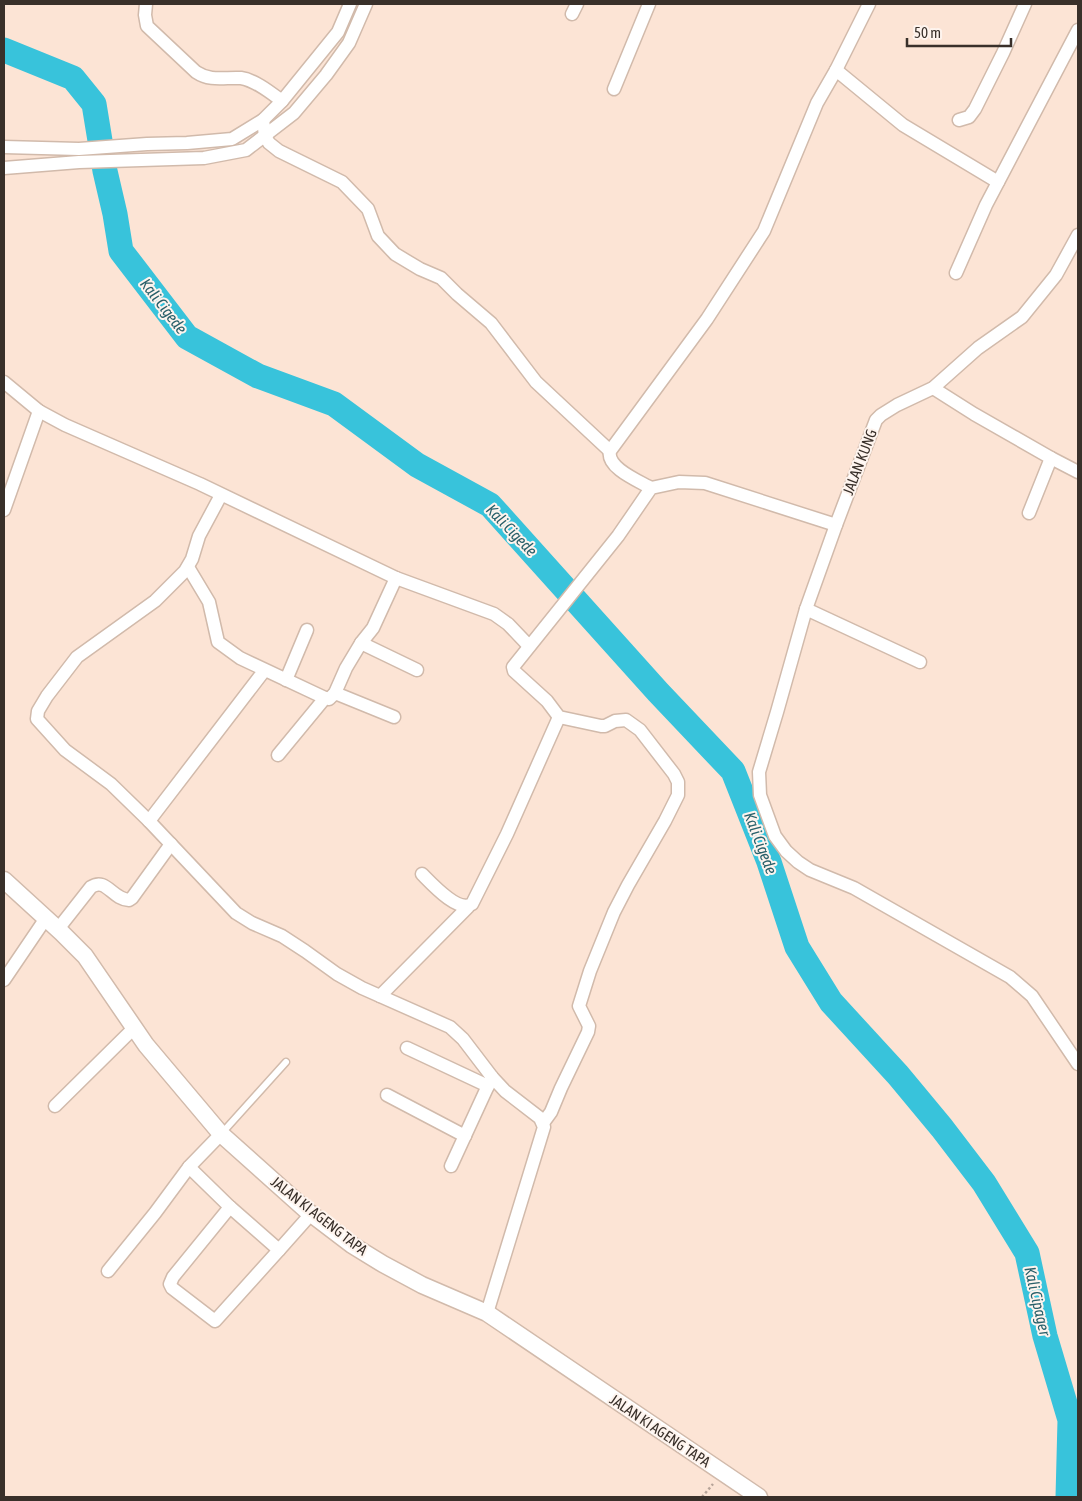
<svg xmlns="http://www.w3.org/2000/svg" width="1082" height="1501" font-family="'Asap Condensed',sans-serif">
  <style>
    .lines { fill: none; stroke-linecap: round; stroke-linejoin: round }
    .river { stroke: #38c3db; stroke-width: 25 }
    .service-casing { stroke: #d1baab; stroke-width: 9 }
    .minor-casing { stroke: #d1baab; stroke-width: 15 }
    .tertiary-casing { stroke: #d1baab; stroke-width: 19 }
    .path { stroke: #b7a499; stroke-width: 2.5; stroke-dasharray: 2.5 2.5; stroke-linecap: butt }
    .service { stroke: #fff; stroke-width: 6 }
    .minor { stroke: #fff; stroke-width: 12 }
    .tertiary { stroke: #fff; stroke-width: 16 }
    .labels { text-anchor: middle; stroke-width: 4; stroke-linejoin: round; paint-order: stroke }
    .street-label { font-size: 15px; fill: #39302a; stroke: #fef4ee }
    .water-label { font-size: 16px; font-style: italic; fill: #29606a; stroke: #fef4ee }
  </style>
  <rect width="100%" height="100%" fill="#fce4d5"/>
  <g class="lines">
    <polyline class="river" points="4,50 73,78 94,104 105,171 115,214 121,251 187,337 258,376 334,404 417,465 490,505 658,692 733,771 769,862 797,947 831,1002 898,1075 942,1128 984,1183 1027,1253 1045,1336 1070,1420 1068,1497"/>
    <defs>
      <polyline id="service" points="222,1133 286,1062"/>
      <g id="minor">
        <path d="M 146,4 L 145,15 L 147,26 L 196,72 C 211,82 225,77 241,78 C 255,80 271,93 282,101"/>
        <polyline points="572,14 577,4"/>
        <polyline points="836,70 869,4"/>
        <polyline points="614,89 649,4"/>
        <polyline points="263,120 265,136 269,143 279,151 342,182 368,209 378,236 395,254 420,269 441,278 457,294 491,323 536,382 610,451"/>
        <polyline points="959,120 969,117 975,109 1003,53 1025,4"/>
        <polyline points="4,147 79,149 147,144 187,143 232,139 263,120 282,101 338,32 350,4"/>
        <polyline points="4,168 79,162 204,158 246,150 294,113 326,75 349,43 366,4"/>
        <polyline points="1078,235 1056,275 1022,317 978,348 933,388 897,405 881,415 876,420 836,525 806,609 777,712 759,772 760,795 775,836 786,851 798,862 810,870 854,888 1010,977 1032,996 1078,1064"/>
        <polyline points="956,273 986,205 1078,30"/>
        <polyline points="4,382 39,411 65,425 200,484 396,578 494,614 508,624 529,646"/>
        <polyline points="933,388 974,414 1051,458 1029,513"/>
        <polyline points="1051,458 1078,472"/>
        <path d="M 651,488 C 639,481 606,468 610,451 L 707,319 L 764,231 L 817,103 L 836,70 L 903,125 L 998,182"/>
        <polyline points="221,495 199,536 192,559 185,571 155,601 77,657 47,696 38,711 37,719 65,750 111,784 149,821 236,913 252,923 282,936 305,951 337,974 362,988 450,1027 463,1039 492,1077 505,1091 540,1118 544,1127 487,1313"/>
        <polyline points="4,510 39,411"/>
        <polyline points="188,567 209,602 218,642 240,658 325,698 329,699 335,693 394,717"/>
        <polyline points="806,609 920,662"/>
        <polyline points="361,643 417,670"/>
        <polyline points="286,680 307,630"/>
        <polyline points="335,693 346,668 361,643 373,628 396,578"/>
        <polyline points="278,755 325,698"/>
        <polyline points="149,821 264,671"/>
        <path d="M 422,874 C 432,884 458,913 472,904 L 507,834 L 559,717"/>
        <path d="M 58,929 L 91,887 C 106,877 112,899 129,900 L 132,898 L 171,844"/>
        <polyline points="4,980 46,918"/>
        <polyline points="380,996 468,907"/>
        <polyline points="407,1048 488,1086"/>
        <polyline points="387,1095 465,1136"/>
        <polyline points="55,1106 134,1028"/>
        <polyline points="543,1123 551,1112 561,1088 588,1032 589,1026 579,1006 590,971 614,912 628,885 665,821 678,795 678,782 674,774 640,730 626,720 615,721 605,726 601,726 559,717 547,701 514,671 513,667 618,536 651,488 679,482 705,483 836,525"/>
        <polyline points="451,1166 492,1077"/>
        <polyline points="189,1167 230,1207 279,1250 311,1214"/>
        <polyline points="230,1207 173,1277 170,1284 172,1288 215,1321 279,1250"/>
        <polyline points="108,1271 155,1213 189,1167 221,1134"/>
      </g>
      <polyline id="tertiary" points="4,880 62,933 85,956 146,1045 221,1134 306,1210 352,1245 383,1264 422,1285 487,1313 759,1497"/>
    </defs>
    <use href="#service" class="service-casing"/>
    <use href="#minor" class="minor-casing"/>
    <use href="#tertiary" class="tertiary-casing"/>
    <polyline class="path" points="702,1497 713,1484"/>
    <use href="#service" class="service"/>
    <use href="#minor" class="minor"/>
    <use href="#tertiary" class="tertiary"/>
  </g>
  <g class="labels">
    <g class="street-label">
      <text transform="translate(860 462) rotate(-69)" y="5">JALAN KUNG</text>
      <text transform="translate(319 1216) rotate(38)" y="5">JALAN KI AGENG TAPA</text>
      <text transform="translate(660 1431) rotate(34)" y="5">JALAN KI AGENG TAPA</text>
    </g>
    <g class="water-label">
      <text transform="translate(164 306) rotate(52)" y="6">Kali Cigede</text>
      <text transform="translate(512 530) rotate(46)" y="6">Kali Cigede</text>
      <text transform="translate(761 843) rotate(69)" y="6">Kali Cigede</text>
      <text transform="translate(1038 1301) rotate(77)" y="6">Kali Cipager</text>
    </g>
  </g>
  <rect width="1082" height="1501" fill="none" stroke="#39302a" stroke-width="10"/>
  <path d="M907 38v8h104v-8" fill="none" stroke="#39302a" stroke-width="2.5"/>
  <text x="914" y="38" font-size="15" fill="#39302a" stroke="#fef4ee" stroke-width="4" paint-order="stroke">50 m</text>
</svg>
